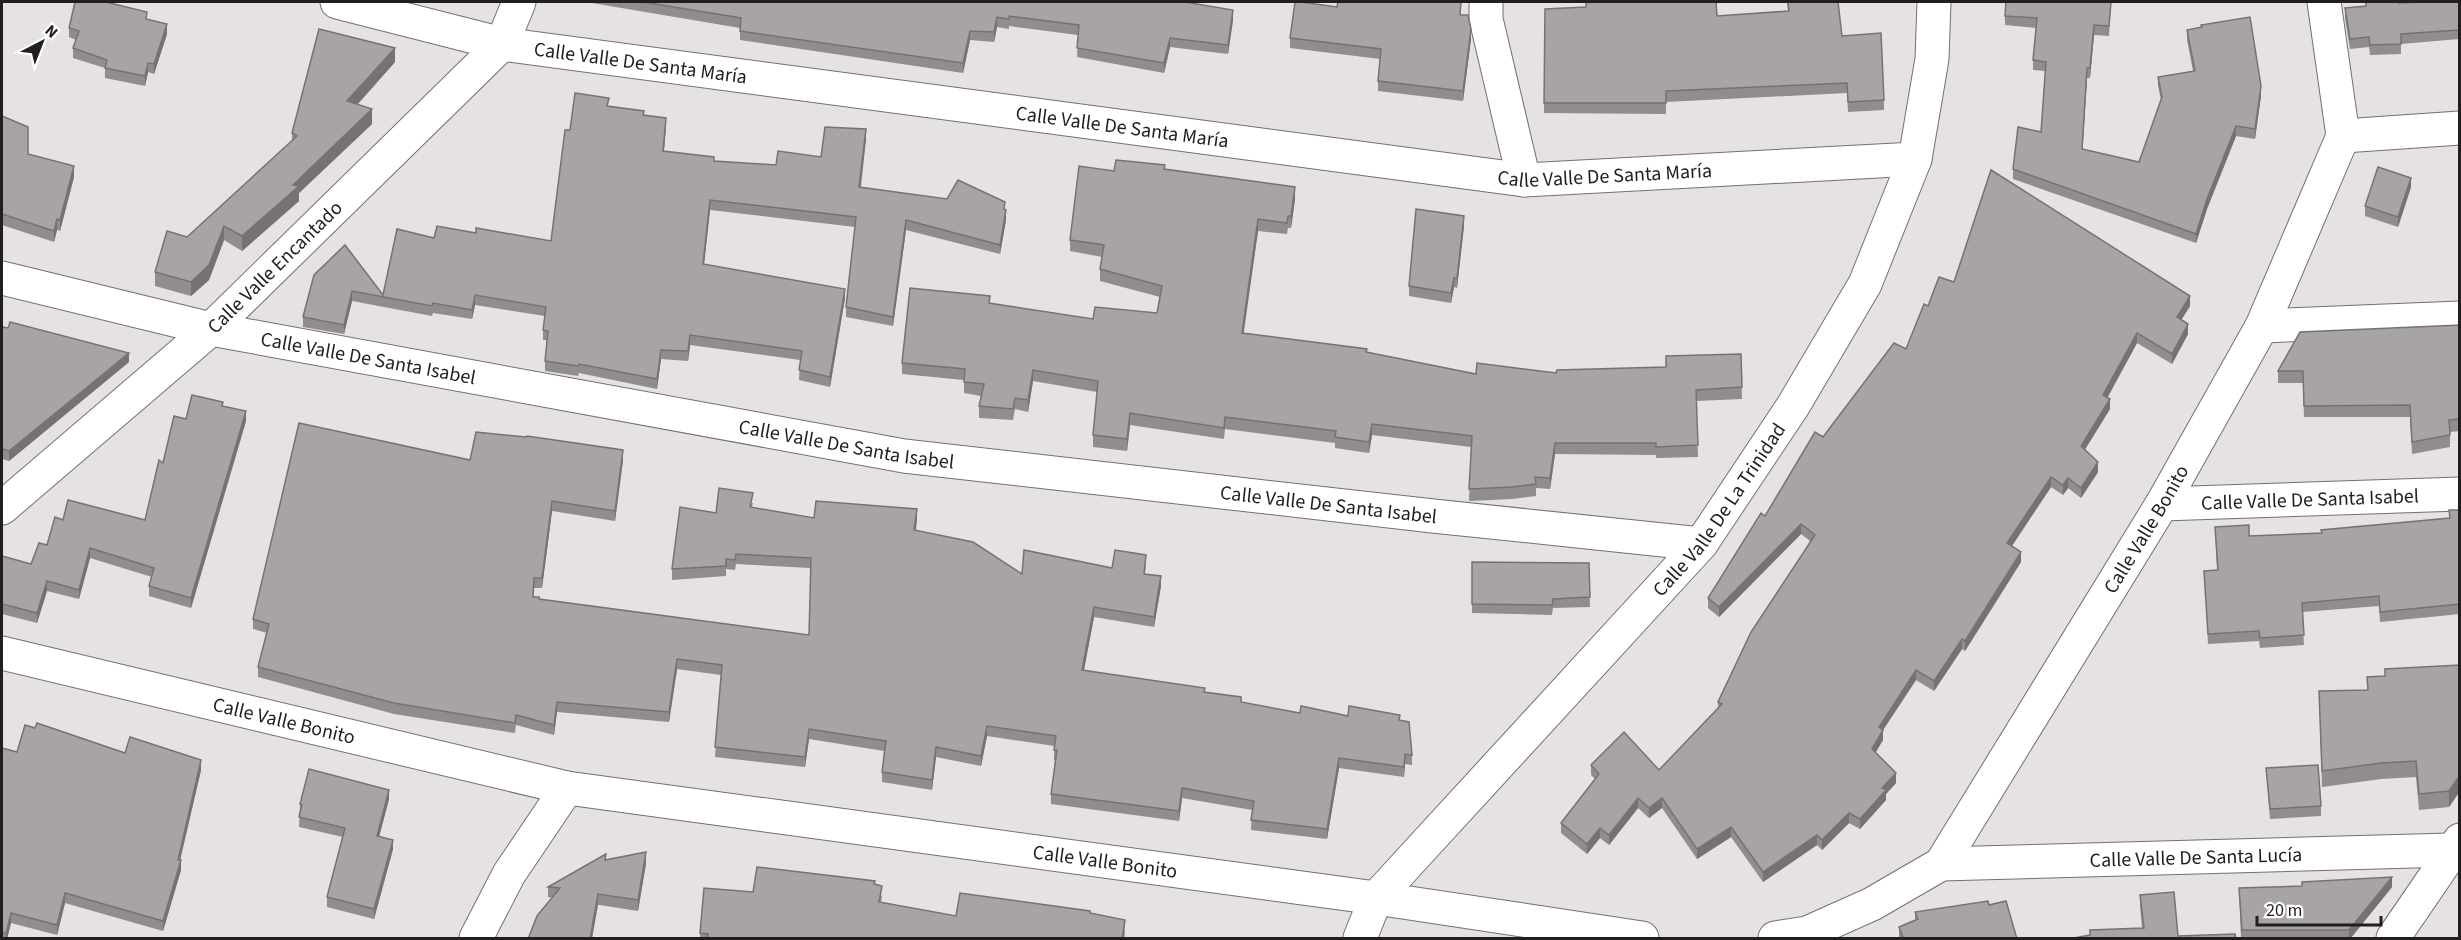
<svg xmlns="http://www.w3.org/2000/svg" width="2461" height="940" font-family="'Source Sans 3',sans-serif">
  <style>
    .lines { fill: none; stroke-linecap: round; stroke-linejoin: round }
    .street-casing { stroke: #746f72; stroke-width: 35 }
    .street { stroke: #fff; stroke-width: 33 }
    .wall { fill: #908c8f }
    .shaded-wall { fill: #767274 }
    .building { fill: #a8a3a6; stroke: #767274; stroke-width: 1.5 }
    .labels { text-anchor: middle; stroke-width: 6; stroke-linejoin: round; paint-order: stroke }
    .street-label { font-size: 20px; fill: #201e1f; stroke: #fff }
  </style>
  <rect width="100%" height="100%" fill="#e6e1e4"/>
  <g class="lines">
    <defs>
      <g id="street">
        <path id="s1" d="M 337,2 L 502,44 L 1524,180 L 1915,159"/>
        <polyline points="1486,2 1486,19 1524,180"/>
        <polyline points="2343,136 2460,128"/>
        <path id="s2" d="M 2,278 L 211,329 L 904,456 L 1433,516 L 1701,544"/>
        <polyline points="2262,326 2460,318"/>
        <path id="s3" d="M 2162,504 L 2460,494"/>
        <path id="s4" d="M 2,508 L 211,329 L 502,44 L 519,2"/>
        <path id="s5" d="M 2,653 L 567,788 L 1376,898 L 1642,938"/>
        <path id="s6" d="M 1941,864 L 2451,850"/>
        <polyline points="476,938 509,874 567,788"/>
        <path id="s7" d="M 1360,938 L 1376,898 L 1701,544 L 1793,406 L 1865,284 L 1915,159 L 1932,59 L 1934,2"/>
        <path id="s8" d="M 1775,938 L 1807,933 L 1872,904 L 1941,864 L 2162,504 L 2262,326 L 2343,136 L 2324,2"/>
        <polyline points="2393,938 2460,840"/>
      </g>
    </defs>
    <use href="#street" class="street-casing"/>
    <use href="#street" class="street"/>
  </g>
  <g class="wall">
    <polygon points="586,2 1186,2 1186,3 1233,20 1228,54 1170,47 1164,73 1077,57 1078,35 1009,26 1009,29 997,27 994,42 970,40 963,73 740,40 740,28"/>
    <polygon points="1787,2 1842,36 1884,100 1884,110 1848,112 1847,93 1666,102 1666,114 1544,113 1545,9 1717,16 1788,11"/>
    <polygon points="1996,2 2111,2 2109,36 2094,35 2090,78 2087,78 2082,150 2139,162 2161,100 2158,86 2158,77 2193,71 2187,40 2187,30 2201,27 2201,25 2261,96 2255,139 2236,136 2207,209 2196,243 2013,179 2013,169 2041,132 2045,71 2033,70 2033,60 2036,28 2005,25 2005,3"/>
    <polygon points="2365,2 2399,2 2399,3 2460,2 2459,39 2401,44 2401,54 2370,55 2369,47 2350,49 2345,18 2345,8 2366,6"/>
    <polygon points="1337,7 1461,15 1471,39 1463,101 1378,91 1378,81 1380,59 1290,48 1290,38"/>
    <polygon points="147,19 167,34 154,74 148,72 145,86 105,78 105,68 73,58 73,48 76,40 69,37 69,28"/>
    <polygon points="395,62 357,105 372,124 299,193 299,201 242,251 224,240 209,280 191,296 155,286 155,272 187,237 292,141 292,133"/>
    <polygon points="609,106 644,115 666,127 664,151 714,161 776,165 821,157 866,139 861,187 1005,210 1006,220 1000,254 906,230 893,326 846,317 846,307 855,227 710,210 704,264 845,298 830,387 799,380 800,360 690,345 688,361 661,359 657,389 579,373 578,376 545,371 545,361 547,340 543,340 543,330 545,316 475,305 472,319 433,313 432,316 352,301 344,334 303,327 303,317 314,275 383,295 434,238 476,233 551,241 570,130"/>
    <polygon points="2,116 28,154 74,177 60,231 57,230 54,242 2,225"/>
    <polygon points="1165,169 1295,199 1291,228 1288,228 1287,234 1258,231 1243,333 1367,352 1476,374 1556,373 1666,367 1741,354 1742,399 1696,401 1698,457 1656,458 1656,455 1555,454 1550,489 1536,488 1536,496 1512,499 1469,501 1471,447 1372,435 1369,453 1335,448 1335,443 1225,429 1224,439 1130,425 1127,451 1093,447 1093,435 1097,392 1033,381 1028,412 1015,409 1013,420 979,418 979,406 981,396 964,393 964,380 902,374 902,363 990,303 1093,319 1157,313 1160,297 1100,281 1100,269 1102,257 1070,251 1070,240 1114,171"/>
    <polygon points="2411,187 2398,227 2365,216 2365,206"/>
    <polygon points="1464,226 1457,288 1454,287 1451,303 1409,296 1409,286"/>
    <polygon points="1954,282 2190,306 2181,320 2188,334 2172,364 2137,343 2108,397 2110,409 2085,449 2098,472 2081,498 2068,488 2063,495 2051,487 2012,546 2021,562 1965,651 1962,649 1934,691 1916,680 1883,730 1883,740 1875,752 1896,783 1886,794 1886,800 1860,829 1849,823 1822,850 1817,845 1763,882 1731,837 1697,859 1662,808 1649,818 1638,808 1609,845 1600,838 1587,854 1561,833 1561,823 1595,779 1591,775 1591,765 1659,770 1718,709 1718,702 1810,541 1801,534 1719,617 1708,608 1708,598 1765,516 1823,437 1906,349 1928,306"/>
    <polygon points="2460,325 2460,431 2450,432 2450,447 2412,454 2410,417 2304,417 2303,383 2278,383 2278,371"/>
    <polygon points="2,327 129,362 9,461 2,459"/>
    <polygon points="223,406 246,421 191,608 149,596 149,586 152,577 90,558 79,599 47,591 37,623 2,614 2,556 31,564 47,545 63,520 145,520 186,419"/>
    <polygon points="470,460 623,460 615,521 552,511 542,588 534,588 533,597 539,599 809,635 811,568 736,564 735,570 726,569 726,576 672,580 672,569 716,513 753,503 752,507 814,518 917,519 916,531 1022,574 1146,565 1145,574 1161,586 1154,627 1094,617 1084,670 1205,692 1241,703 1300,713 1400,721 1412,755 1412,765 1405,764 1404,777 1339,768 1327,839 1251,830 1252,810 1182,798 1179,821 1051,804 1051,794 1055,760 1054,760 1054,746 987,736 981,766 936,757 932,790 882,782 882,772 884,751 809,739 805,767 715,757 721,675 677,669 669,722 557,712 554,735 516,725 515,733 394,714 258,677 258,667 267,633 253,629 253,619"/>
    <polygon points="2449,510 2460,510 2460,614 2380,622 2379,606 2302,612 2304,645 2260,648 2259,641 2208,644 2204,571 2217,570 2215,527 2249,536 2322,533 2449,518"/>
    <polygon points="1472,562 1589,563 1590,607 1553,608 1552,615 1472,613"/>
    <polygon points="2460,665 2460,791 2449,807 2419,810 2416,777 2381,779 2322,787 2319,691 2367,690 2367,677 2385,676 2385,669"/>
    <polygon points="2,748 17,752 125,753 201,770 180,860 181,870 163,931 65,903 57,935 11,923 7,939 2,939"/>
    <polygon points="2266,768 2321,806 2321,816 2270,819"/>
    <polygon points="389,799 379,836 393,849 374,919 327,907 327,897 343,837 299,827 300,804"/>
    <polygon points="606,860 646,863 638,911 548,897 548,887"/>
    <polygon points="875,885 882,897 881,902 956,916 1090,913 1125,931 1124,939 700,939 700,933 753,892"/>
    <polygon points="2392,887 2350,939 2241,939 2239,888"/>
    <polygon points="2140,895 2178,936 2068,939 2142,928 2140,905"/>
    <polygon points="1989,905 1899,939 1899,927 1915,921 1915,912"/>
  </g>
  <g class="shaded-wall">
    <polygon points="1233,10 1233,20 1228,54 1228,45"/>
    <polygon points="997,17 997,27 994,42 994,32"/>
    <polygon points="167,24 167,34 154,74 154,64"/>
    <polygon points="2094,25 2094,35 2090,78 2090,68"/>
    <polygon points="1471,29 1471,39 1463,101 1463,91"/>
    <polygon points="970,31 970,40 963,73 963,63"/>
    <polygon points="1170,38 1170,47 1164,73 1164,63"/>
    <polygon points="395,48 395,62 347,116 347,101"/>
    <polygon points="148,63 148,72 145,86 145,76"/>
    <polygon points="2087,68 2087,78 2082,159 2082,149"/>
    <polygon points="2261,86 2261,96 2255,139 2255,129"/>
    <polygon points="372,109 372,124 299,193 299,201 242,251 242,236 293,185"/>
    <polygon points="666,118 666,127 663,160 663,151"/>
    <polygon points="2236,126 2236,136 2207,209 2196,243 2196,234 2207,199"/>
    <polygon points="866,129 866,139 859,197 859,187"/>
    <polygon points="74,166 74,177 60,231 60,220"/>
    <polygon points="2411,178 2411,187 2398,227 2398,217"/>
    <polygon points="1295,187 1295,199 1291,228 1291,216"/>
    <polygon points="710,200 710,210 703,274 703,264"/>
    <polygon points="1006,210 1006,220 1000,254 1000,245"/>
    <polygon points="1464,216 1464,226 1457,288 1457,278"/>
    <polygon points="57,219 57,230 54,242 54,231"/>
    <polygon points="1258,219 1258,231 1242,345 1242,333"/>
    <polygon points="906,220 906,230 893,326 893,317"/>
    <polygon points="224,226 224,240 209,280 191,296 191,282"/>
    <polygon points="1454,278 1454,287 1451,303 1451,293"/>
    <polygon points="845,289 845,298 830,387 830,377"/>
    <polygon points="352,291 352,301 344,334 344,325"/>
    <polygon points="475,295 475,305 472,319 472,310"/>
    <polygon points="2190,296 2190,306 2177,327 2177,317"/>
    <polygon points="2188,324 2188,334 2172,364 2172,354"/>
    <polygon points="2137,333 2137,343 2103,405 2103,395"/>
    <polygon points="690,335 690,345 688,361 688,351"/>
    <polygon points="661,350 661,359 657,389 657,379"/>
    <polygon points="129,353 129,362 9,461 9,451"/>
    <polygon points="1033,370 1033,381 1028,412 1028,400"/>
    <polygon points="2110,399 2110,409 2081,456 2081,446"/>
    <polygon points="246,411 246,421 191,608 191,598"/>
    <polygon points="1130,413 1130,425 1127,451 1127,439"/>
    <polygon points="1372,424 1372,435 1369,453 1369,442"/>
    <polygon points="1555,443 1555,454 1550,489 1550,478"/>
    <polygon points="623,450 623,460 615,521 615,511"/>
    <polygon points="2098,462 2098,472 2081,498 2081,488"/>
    <polygon points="2051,477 2051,487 2007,553 2007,543"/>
    <polygon points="2068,478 2068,488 2063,495 2063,485"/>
    <polygon points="552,501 552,511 542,588 542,578"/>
    <polygon points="917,509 917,519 914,540 914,530"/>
    <polygon points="1801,524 1801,534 1719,617 1719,607"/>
    <polygon points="90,548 90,558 79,599 79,590"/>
    <polygon points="2021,552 2021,562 1965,651 1965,641"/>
    <polygon points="1161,576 1161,586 1154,627 1154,617"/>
    <polygon points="47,581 47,591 37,623 37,613"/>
    <polygon points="1094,607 1094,617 1082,680 1082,670"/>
    <polygon points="1962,639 1962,649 1934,691 1934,681"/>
    <polygon points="677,659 677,669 669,722 669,712"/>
    <polygon points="1916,670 1916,680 1883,730 1883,740 1872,759 1872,749 1879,727"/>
    <polygon points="557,702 557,712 554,735 554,725"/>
    <polygon points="987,726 987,736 981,766 981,756"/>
    <polygon points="809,729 809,739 805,767 805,757"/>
    <polygon points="936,747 936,757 932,790 932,780"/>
    <polygon points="1405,754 1405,764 1404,777 1404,767"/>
    <polygon points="1339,758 1339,768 1327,839 1327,829"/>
    <polygon points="201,760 201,770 178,869 178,860"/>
    <polygon points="1896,773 1896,783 1886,794 1886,800 1860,829 1860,819 1882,788"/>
    <polygon points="2460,775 2460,791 2449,807 2449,791"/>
    <polygon points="1182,788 1182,798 1179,821 1179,811"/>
    <polygon points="389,790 389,799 377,845 377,836"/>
    <polygon points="1638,798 1638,808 1609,845 1609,835"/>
    <polygon points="1662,798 1662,808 1649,818 1649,808"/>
    <polygon points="1849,813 1849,823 1822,850 1822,840"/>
    <polygon points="1731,827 1731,837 1697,859 1697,849"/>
    <polygon points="1600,828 1600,838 1587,854 1587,844"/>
    <polygon points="1817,835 1817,845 1763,882 1763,872"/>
    <polygon points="393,840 393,849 374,919 374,909"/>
    <polygon points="646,852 646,863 638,911 638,900"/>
    <polygon points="181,860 181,870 163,931 163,921"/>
    <polygon points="2392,877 2392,887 2350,939 2349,939 2349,930"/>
    <polygon points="65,893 65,903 57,935 57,925"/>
    <polygon points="598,894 598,905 592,939 590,939"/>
    <polygon points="11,913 11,923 7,939 6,939 6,934"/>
    <polygon points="1125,920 1124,939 1122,939"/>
  </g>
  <g class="building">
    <polygon points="75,2 106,2 147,12 146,19 167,24 154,64 148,63 145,76 105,68 107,60 73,48 79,31 69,28"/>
    <polygon points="643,2 1185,2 1233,10 1228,45 1170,38 1164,63 1077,48 1079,25 1009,16 1009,19 997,17 994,32 970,31 963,63 740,31 741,18"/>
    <polygon points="1295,2 1301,2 1337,7 1338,2 1461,2 1460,15 1468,15 1471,29 1463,91 1378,81 1381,49 1290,38"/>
    <polygon points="1586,2 1716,2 1717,16 1789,11 1788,2 1838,2 1842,36 1881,33 1884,100 1848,102 1847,83 1666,91 1666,103 1544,103 1545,9 1586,7"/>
    <polygon points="2006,2 2111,2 2109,26 2094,25 2090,68 2087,68 2082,149 2139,162 2162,97 2158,77 2195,71 2187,30 2202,27 2201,25 2250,17 2261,86 2255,129 2236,126 2207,199 2196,234 2013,169 2018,127 2041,132 2046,62 2033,60 2037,18 2005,16"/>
    <polygon points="2366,2 2399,2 2399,3 2420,2 2460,2 2460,28 2459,30 2401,34 2401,44 2370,45 2369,37 2350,39 2345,8 2366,6"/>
    <polygon points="319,29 395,48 347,101 372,109 293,185 299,186 242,236 224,226 209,265 191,282 155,272 167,231 187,237 297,136 292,133"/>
    <polygon points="575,93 609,98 607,106 644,111 643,115 666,118 663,151 714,157 714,161 776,165 778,151 821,157 825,127 866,129 859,187 947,199 958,180 1005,202 1004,209 1006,210 1000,245 906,220 893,317 846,307 856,217 710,200 703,264 845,289 830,377 799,370 802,351 690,335 688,351 661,350 657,379 579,364 578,366 545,361 548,331 543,330 546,307 475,295 472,310 433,303 432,306 352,291 344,325 303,317 314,275 345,245 383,295 397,229 434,238 437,226 476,233 476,228 551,241 565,130 570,130"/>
    <polygon points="2,116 28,127 28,154 74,166 60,220 57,219 54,231 2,214"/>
    <polygon points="1116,160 1165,165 1164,169 1295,187 1291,216 1288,216 1287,223 1258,219 1242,333 1367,349 1366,352 1476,374 1477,363 1556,373 1557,370 1666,367 1666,356 1741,354 1742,387 1696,390 1698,445 1656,447 1656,443 1555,443 1550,478 1535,477 1536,484 1512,487 1469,489 1472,436 1372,424 1369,442 1335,437 1336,431 1225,417 1224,428 1130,413 1127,439 1093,435 1098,381 1033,370 1028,400 1015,398 1013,409 979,406 984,384 964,382 965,369 902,363 910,288 990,296 989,303 1093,319 1095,307 1157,313 1162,286 1100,269 1104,245 1070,240 1079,166 1114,171"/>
    <polygon points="2378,167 2411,178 2398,217 2365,206"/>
    <polygon points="1991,170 2190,296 2177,317 2188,324 2172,354 2137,333 2103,395 2110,399 2081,446 2098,462 2081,488 2068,478 2063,485 2051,477 2007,543 2021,552 1965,641 1962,639 1934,681 1916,670 1879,727 1883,730 1872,749 1896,773 1882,788 1886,790 1860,819 1849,813 1822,840 1817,835 1763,872 1731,827 1697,849 1662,798 1649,808 1638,798 1609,835 1600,828 1587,844 1561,823 1599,774 1591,765 1624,732 1659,770 1722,704 1718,702 1751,632 1815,535 1801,524 1719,607 1708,598 1761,513 1765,516 1815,432 1823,437 1894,343 1906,349 1924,304 1928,306 1939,277 1954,282"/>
    <polygon points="1416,209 1464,216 1457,278 1454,278 1451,293 1409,286"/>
    <polygon points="10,322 129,353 9,451 2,449 2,327 8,328"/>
    <polygon points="2460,325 2460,419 2449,420 2450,435 2412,442 2410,405 2304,406 2303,371 2278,371 2300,332"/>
    <polygon points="192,395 223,402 222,406 246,411 191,598 149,586 154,568 90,548 79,590 47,581 37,613 2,604 2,556 31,564 39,543 47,545 55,517 63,520 68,500 145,520 159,460 163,463 174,416 186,419"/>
    <polygon points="299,423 470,460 476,432 526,437 527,436 623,450 615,511 552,501 542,578 534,578 533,597 539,597 539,599 809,635 811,558 736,554 735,560 726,559 726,566 672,569 680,507 716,513 719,488 753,493 750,507 814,518 816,501 917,509 914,530 973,542 1022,574 1024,550 1112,568 1115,550 1146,555 1144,574 1161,576 1154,617 1094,607 1082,670 1205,688 1204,692 1241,697 1241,702 1300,713 1301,706 1348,716 1349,706 1400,715 1399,720 1409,722 1412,755 1405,754 1404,767 1339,758 1327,829 1251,820 1254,801 1182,788 1179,811 1051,794 1057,750 1054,750 1056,736 987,726 981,756 936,747 932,780 882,772 886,741 809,729 805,757 715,747 722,665 677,659 669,712 557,702 554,725 516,715 515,723 394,703 258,667 269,624 253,619"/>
    <polygon points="2449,510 2460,510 2460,604 2380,612 2379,596 2302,603 2304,635 2260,638 2259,631 2208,634 2204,571 2218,570 2215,527 2249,525 2249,536 2322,533 2321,530 2450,518"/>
    <polygon points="1472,562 1589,563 1590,597 1553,599 1552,605 1472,604"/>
    <polygon points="2460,665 2460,775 2449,791 2419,794 2416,761 2381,763 2322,771 2319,691 2368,690 2367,677 2385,676 2385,669"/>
    <polygon points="37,723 125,753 130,737 201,760 178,860 181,860 163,921 65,893 57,925 11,913 6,934 2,932 2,748 17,752 25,725 35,728"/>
    <polygon points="2318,765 2321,806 2270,809 2266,768"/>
    <polygon points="309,769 389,790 377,836 393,840 374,909 327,897 345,828 299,817 302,805 300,804"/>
    <polygon points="646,852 638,900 598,894 590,939 528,939 537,916 560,888 548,887 606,854 605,860"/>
    <polygon points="757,867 875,881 874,884 882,886 879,902 956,916 960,893 1090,911 1090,913 1125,920 1122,939 708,939 708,934 700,933 704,888 753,892"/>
    <polygon points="2392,877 2349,930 2242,930 2239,888 2302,886 2302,882"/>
    <polygon points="2174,892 2178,936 2235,934 2236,939 2068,939 2090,935 2090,930 2144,928 2140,895"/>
    <polygon points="1988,901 1989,905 2006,901 2017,939 1900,939 1903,937 1899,927 1918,919 1915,912"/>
  </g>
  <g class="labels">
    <g class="street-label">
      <text dy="7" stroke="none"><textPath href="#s1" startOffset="310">Calle Valle De Santa María</textPath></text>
      <text dy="7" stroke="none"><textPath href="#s1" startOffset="796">Calle Valle De Santa María</textPath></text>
      <text dy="7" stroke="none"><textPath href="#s1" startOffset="1282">Calle Valle De Santa María</textPath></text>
      <text dy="7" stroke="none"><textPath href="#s4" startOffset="364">Calle Valle Encantado</textPath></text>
      <text dy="7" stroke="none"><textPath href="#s2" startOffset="375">Calle Valle De Santa Isabel</textPath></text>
      <text dy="7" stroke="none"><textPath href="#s2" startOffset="861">Calle Valle De Santa Isabel</textPath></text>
      <text dy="7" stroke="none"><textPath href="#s3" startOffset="148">Calle Valle De Santa Isabel</textPath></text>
      <text dy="7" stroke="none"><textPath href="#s2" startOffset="1347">Calle Valle De Santa Isabel</textPath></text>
      <text dy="7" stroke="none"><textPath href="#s7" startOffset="562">Calle Valle De La Trinidad</textPath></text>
      <text dy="7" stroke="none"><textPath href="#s8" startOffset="576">Calle Valle Bonito</textPath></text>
      <text dy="7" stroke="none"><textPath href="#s5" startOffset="290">Calle Valle Bonito</textPath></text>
      <text dy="7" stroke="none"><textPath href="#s6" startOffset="255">Calle Valle De Santa Lucía</textPath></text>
      <text dy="7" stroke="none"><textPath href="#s5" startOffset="1124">Calle Valle Bonito</textPath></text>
    </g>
  </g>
  <rect width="2461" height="940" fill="none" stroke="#201e1f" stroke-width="6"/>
  <g transform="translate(42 42) rotate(42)" stroke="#ffffff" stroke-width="4.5" paint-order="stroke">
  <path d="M0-4.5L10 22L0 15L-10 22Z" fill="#201e1f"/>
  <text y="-9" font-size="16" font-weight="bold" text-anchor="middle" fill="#201e1f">N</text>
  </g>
  <path d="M2257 916v9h124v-9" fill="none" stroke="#201e1f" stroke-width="3"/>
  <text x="2266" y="916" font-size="18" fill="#201e1f" stroke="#ffffff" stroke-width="4.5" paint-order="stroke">20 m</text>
</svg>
